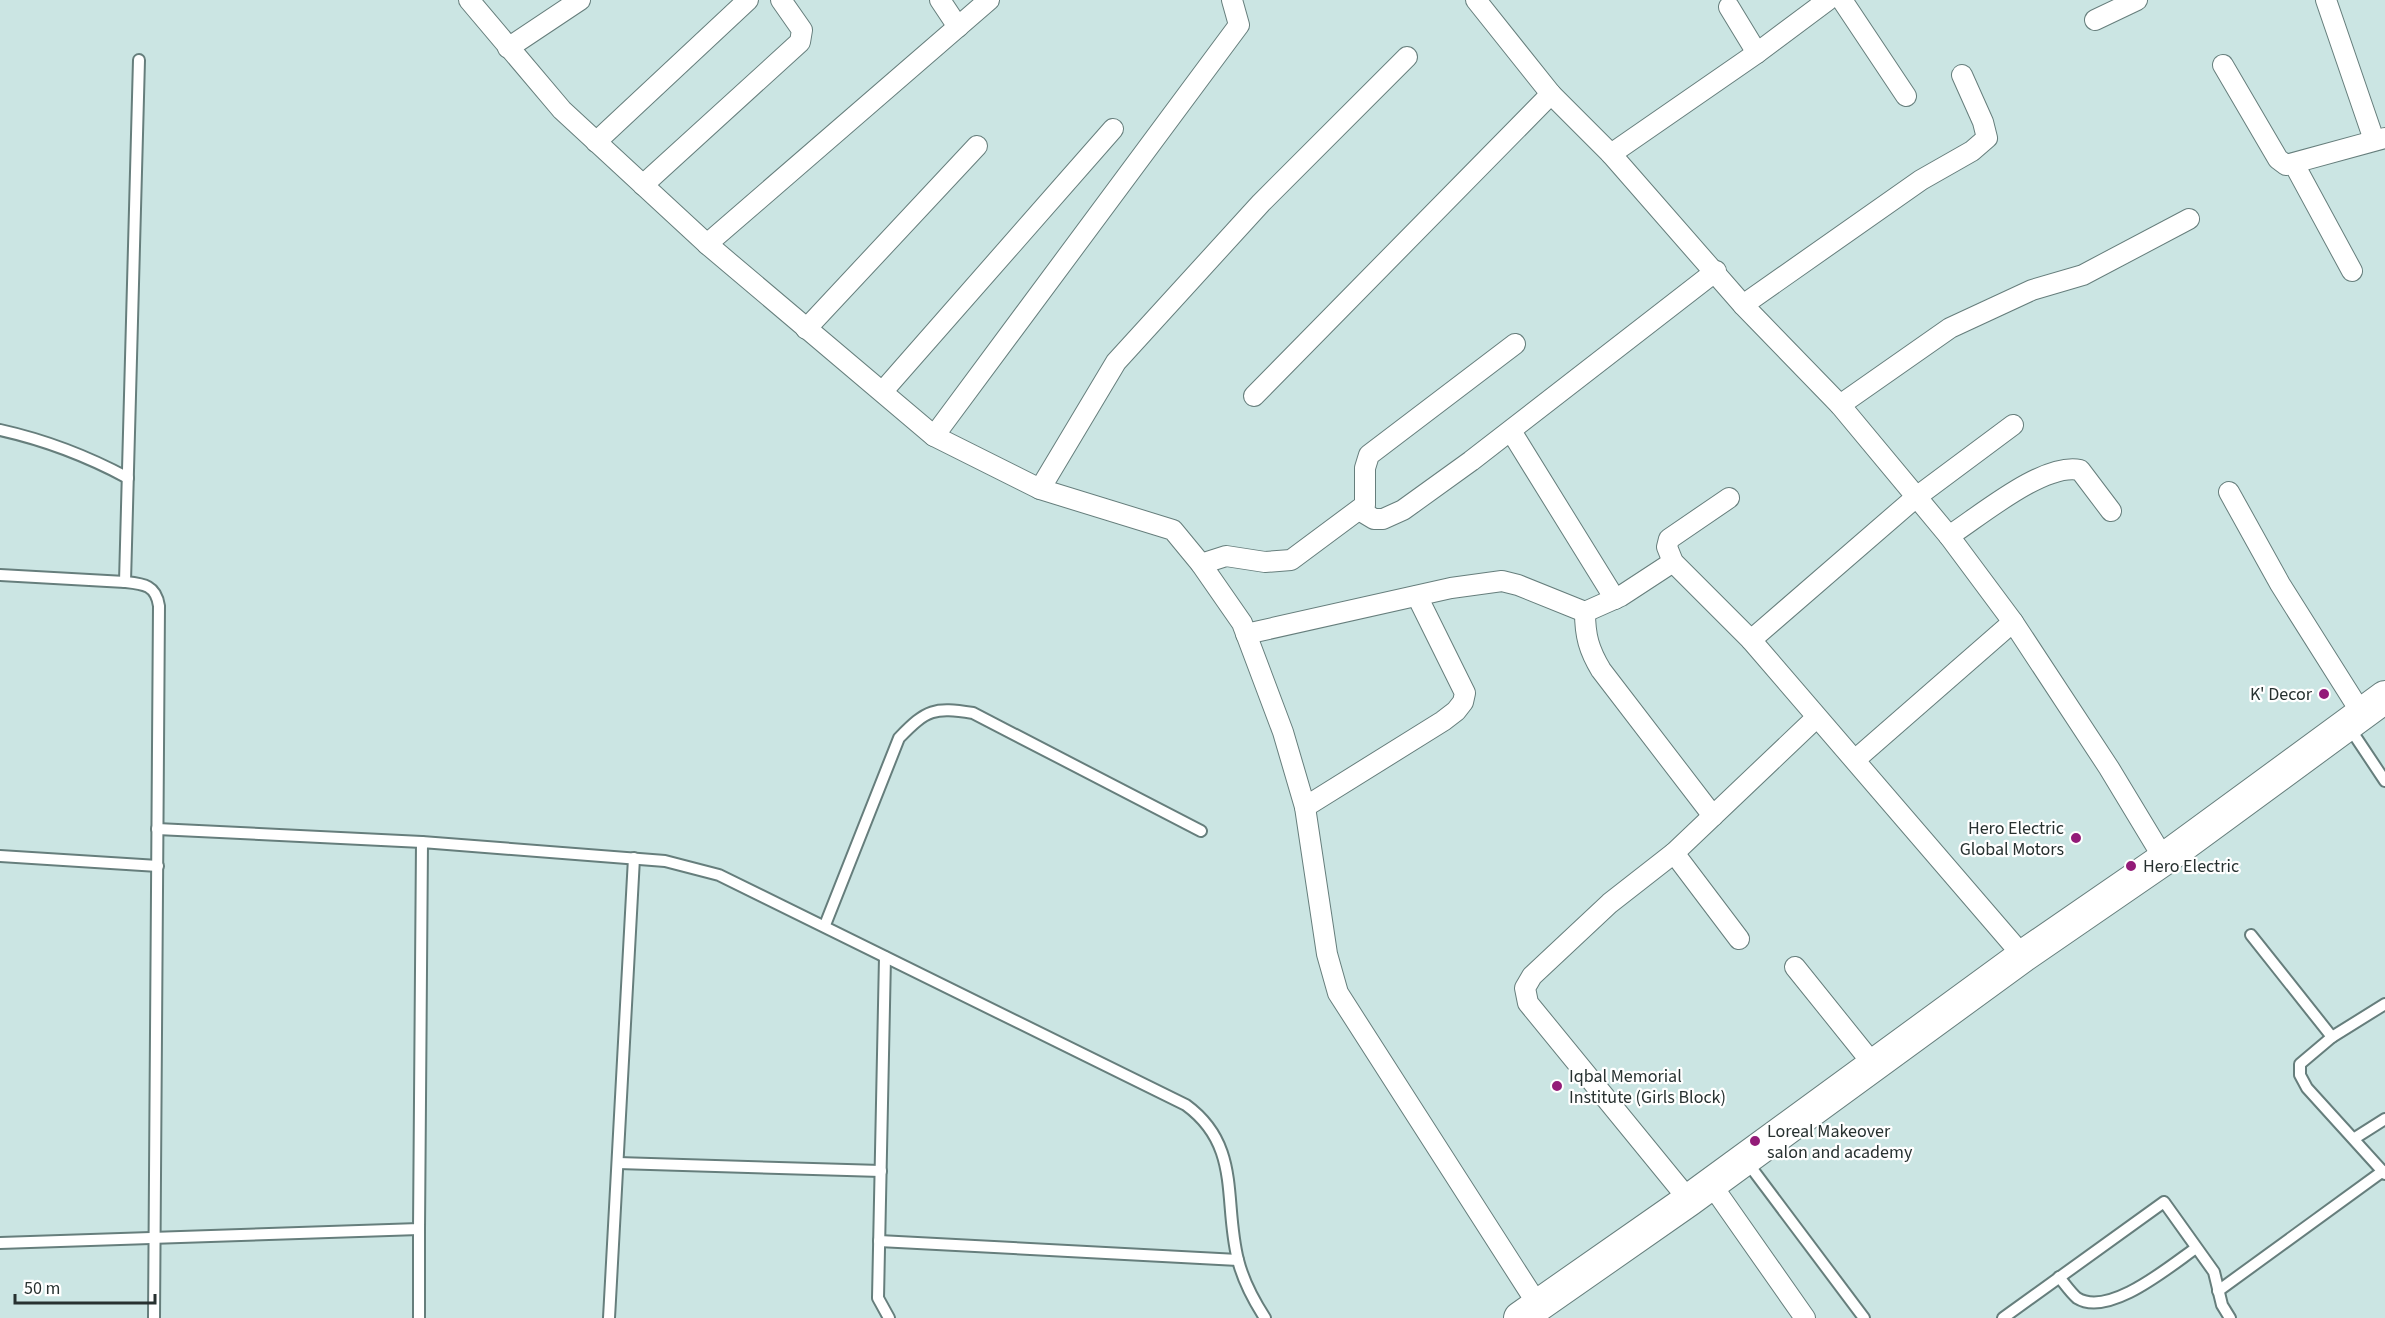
<svg xmlns="http://www.w3.org/2000/svg" width="2385" height="1318" font-family="'Source Sans 3',sans-serif">
  <style>
    .lines { fill: none; stroke-linecap: round; stroke-linejoin: round }
    .lane-casing { stroke: #667e7c; stroke-width: 14 }
    .street-casing { stroke: #667e7c; stroke-width: 22 }
    .primary-casing { stroke: #667e7c; stroke-width: 34 }
    .lane { stroke: #fff; stroke-width: 10 }
    .street { stroke: #fff; stroke-width: 20 }
    .primary { stroke: #fff; stroke-width: 32 }
    .poi-dot { fill: #931b78; stroke: #fff; stroke-width: 2 }
    .labels { text-anchor: middle; stroke-width: 4.5; stroke-linejoin: round; paint-order: stroke }
    .poi-label { font-size: 18px; fill: #273130; stroke: #fff; text-anchor: start }
  </style>
  <rect width="100%" height="100%" fill="#cbe5e3"/>
  <g class="lines">
    <defs>
      <g id="lane">
        <path d="M 139,60 L 125,582 C 144,584 156,585 159,606 L 154,1318"/>
        <path d="M 0,430 C 45,440 87,456 128,478"/>
        <polyline points="0,575 125,582"/>
        <polyline points="2349,727 2385,781"/>
        <polyline points="157,829 422,842"/>
        <polyline points="0,856 158,866"/>
        <path d="M 825,925 L 899,738 C 927,709 934,707 973,713 L 1201,831"/>
        <polyline points="2251,935 2332,1037"/>
        <polyline points="885,957 878,1298 889,1318"/>
        <polyline points="2385,1004 2332,1037 2300,1064 2300,1075 2307,1088 2385,1174"/>
        <polyline points="2355,1138 2385,1119"/>
        <polyline points="1747,1162 1864,1318"/>
        <polyline points="618,1163 881,1171"/>
        <polyline points="419,1229 419,1318"/>
        <polyline points="879,1241 1238,1260"/>
        <path d="M 0,1243 L 419,1229 L 422,842 L 665,861 L 719,875 L 1186,1105 C 1242,1146 1223,1201 1238,1260 C 1243,1280 1254,1301 1265,1318"/>
        <path d="M 2059,1277 C 2064,1283 2071,1293 2077,1298 C 2109,1318 2170,1266 2196,1248"/>
        <polyline points="2218,1291 2383,1171"/>
        <polyline points="609,1318 634,858"/>
        <polyline points="2003,1318 2164,1202 2214,1272 2222,1305 2230,1318"/>
      </g>
      <g id="street">
        <polyline points="469,0 562,110 707,244 934,436 1040,489 1173,530 1201,564 1242,623 1283,732 1305,807 1327,954 1338,993 1538,1305"/>
        <polyline points="940,0 958,27"/>
        <polyline points="1476,0 1551,94 1611,154 1743,305 1840,405 1949,536 2013,622 2109,768 2164,859"/>
        <polyline points="1842,0 1906,96"/>
        <polyline points="2326,0 2374,140"/>
        <polyline points="1729,7 1757,53"/>
        <polyline points="2095,20 2137,0"/>
        <polyline points="508,48 580,0"/>
        <polyline points="2223,65 2278,159 2286,165 2385,138"/>
        <polyline points="596,142 748,0"/>
        <polyline points="1611,154 1757,53 1828,0"/>
        <polyline points="2294,164 2352,271"/>
        <polyline points="643,185 800,42 802,30 781,0"/>
        <polyline points="707,244 989,0"/>
        <polyline points="1743,305 1921,180 1972,151 1987,138 1983,122 1962,75"/>
        <polyline points="806,329 977,146"/>
        <polyline points="883,391 1113,129"/>
        <polyline points="1254,396 1551,94"/>
        <polyline points="1840,405 1950,328 2032,290 2083,275 2189,219"/>
        <polyline points="1511,431 1615,599"/>
        <polyline points="934,436 1239,25 1232,0"/>
        <polyline points="1040,489 1116,362 1261,203 1407,57"/>
        <polyline points="2229,492 2280,584 2362,714"/>
        <polyline points="1729,498 1669,539 1667,547 1673,562 1751,640 2023,956"/>
        <polyline points="1359,510 1374,519 1383,519 1403,510 1471,461 1716,271"/>
        <path d="M 1949,536 C 1980,516 2044,462 2080,470 L 2111,511"/>
        <polyline points="1201,564 1226,556 1265,562 1291,560 1365,505 1365,468 1369,455 1515,344"/>
        <path d="M 1585,612 C 1585,636 1589,650 1601,670 L 1713,816"/>
        <polyline points="1246,634 1451,588 1502,581 1518,585 1585,612 1621,596 1673,562"/>
        <polyline points="1751,640 1915,498 2013,425"/>
        <polyline points="1856,759 2013,622"/>
        <polyline points="1305,807 1443,721 1456,711 1463,702 1465,693 1417,596"/>
        <polyline points="1674,853 1739,939"/>
        <polyline points="1795,967 1873,1064"/>
        <polyline points="1711,1184 1805,1318"/>
        <polyline points="1689,1200 1528,1003 1525,988 1532,976 1610,903 1674,853 1816,718"/>
      </g>
      <polyline id="primary" points="1520,1318 1689,1200 2023,956 2164,859 2385,697"/>
    </defs>
    <use href="#lane" class="lane-casing"/>
    <use href="#street" class="street-casing"/>
    <use href="#primary" class="primary-casing"/>
    <use href="#lane" class="lane"/>
    <use href="#street" class="street"/>
    <use href="#primary" class="primary"/>
  </g>
  <g class="poi-dot">
    <circle cx="2324" cy="694" r="6"/>
    <circle cx="2076" cy="838" r="6"/>
    <circle cx="2131" cy="866" r="6"/>
    <circle cx="1557" cy="1086" r="6"/>
    <circle cx="1755" cy="1141" r="6"/>
  </g>
  <g class="labels">
    <g class="poi-label">
      <text x="2312" y="700" text-anchor="end">K' Decor</text>
      <text x="2064" y="834" text-anchor="end">Hero Electric<tspan x="2064" dy="21">Global Motors</tspan></text>
      <text x="2143" y="872">Hero Electric</text>
      <text x="1569" y="1082">Iqbal Memorial<tspan x="1569" dy="21">Institute (Girls Block)</tspan></text>
      <text x="1767" y="1137">Loreal Makeover<tspan x="1767" dy="21">salon and academy</tspan></text>
    </g>
  </g>
  <path d="M15 1294v9h140v-9" fill="none" stroke="#273130" stroke-width="3"/>
  <text x="24" y="1294" font-size="18" fill="#273130" stroke="#ffffff" stroke-width="4.5" paint-order="stroke">50 m</text>
</svg>
